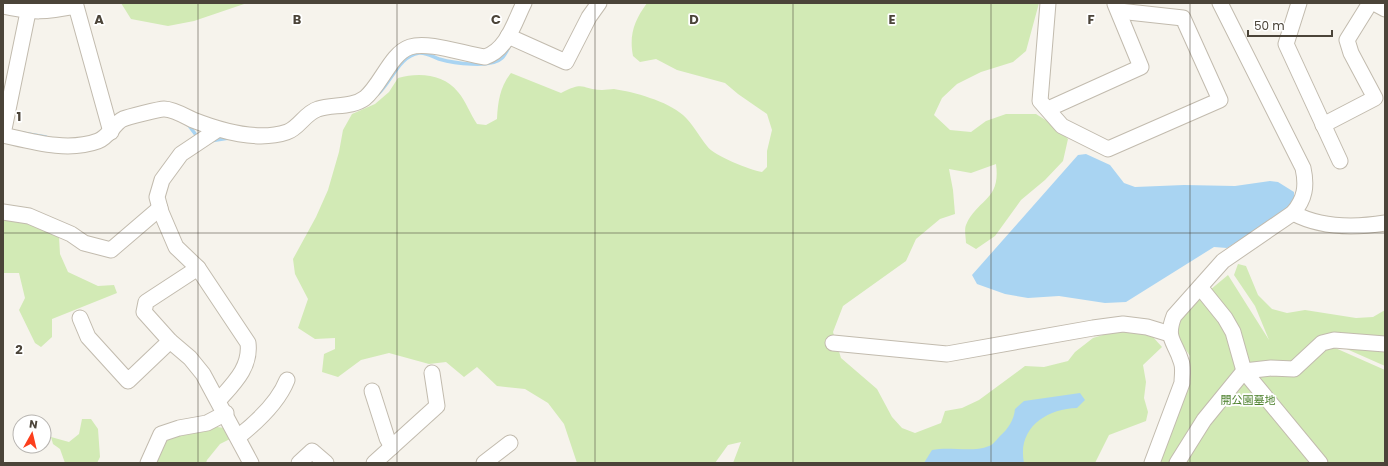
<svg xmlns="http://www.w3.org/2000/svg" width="1388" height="466" font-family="Poppins,'Noto Sans JP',sans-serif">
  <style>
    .green { fill: #d2eab5 }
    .water { fill: #a9d4f2 }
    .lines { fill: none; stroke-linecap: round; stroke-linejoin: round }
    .stream { stroke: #a9d4f2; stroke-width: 3.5 }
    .minor-casing { stroke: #c2bbae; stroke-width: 17 }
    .minor { stroke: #fff; stroke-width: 15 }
    .grid { fill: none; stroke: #4b4439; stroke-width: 1; stroke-opacity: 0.55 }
    .labels { text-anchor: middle; stroke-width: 3.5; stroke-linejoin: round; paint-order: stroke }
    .park-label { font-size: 11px; fill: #4a7f2a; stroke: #fff }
    .grid-label { font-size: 13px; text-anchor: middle; font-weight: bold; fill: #4b4439; stroke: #fff; stroke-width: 3.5; stroke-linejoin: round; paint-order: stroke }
  </style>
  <rect width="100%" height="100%" fill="#f6f3ec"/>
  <g class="green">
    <polygon points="121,3 247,3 194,21 168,26 131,19"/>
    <path d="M 647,3 L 1039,3 L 1026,51 L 1013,62 L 981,72 L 957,84 L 942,98 L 934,115 L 950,130 L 971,132 L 986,121 L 1006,114 L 1036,114 L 1055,126 L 1068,139 L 1063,161 L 1045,180 L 1021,200 L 995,236 L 976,249 L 966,243 C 966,238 964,230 966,225 C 978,198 1001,201 996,164 L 971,173 L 949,169 L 953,190 L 955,214 L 940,219 L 916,239 L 906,261 L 843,306 L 833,332 L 841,358 L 877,389 L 892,417 L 902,428 L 915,433 L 941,423 L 945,411 L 962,408 L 979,400 L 1025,366 L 1044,367 L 1068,361 L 1075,352 L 1093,338 L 1113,332 L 1135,331 L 1153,337 L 1162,347 L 1143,365 L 1146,382 L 1144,398 L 1148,412 L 1146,421 L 1109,435 L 1095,463 L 733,463 L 741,442 L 728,445 L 715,463 L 577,463 L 564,424 L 548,403 L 525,389 L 497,386 L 477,367 L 464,377 L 446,362 L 429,364 L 389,353 L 361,360 L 338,377 L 322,372 L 324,354 L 335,349 L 335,338 L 315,339 L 298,328 L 308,299 L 295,274 L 293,259 L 316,217 L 328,190 L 339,152 L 343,130 L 352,114 L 375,104 L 389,92 L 398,78 C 419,72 444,74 458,92 C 466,101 470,114 477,124 L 486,125 L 497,119 C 498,101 500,87 511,73 L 561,93 C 586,80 581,90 602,90 C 606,90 610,89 614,89 C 634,92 667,101 683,115 C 693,124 699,136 707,146 C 714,156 750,170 762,172 L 767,167 L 767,151 L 772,130 L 767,114 L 738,94 L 725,83 L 677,70 L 656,59 L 640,62 L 633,56 C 629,35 634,21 647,3 Z"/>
    <polygon points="3,219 23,219 59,237 60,254 68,272 98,286 114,285 117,293 52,319 52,337 41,347 35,343 19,310 25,298 19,273 3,273"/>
    <polygon points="1238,264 1246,266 1258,295 1272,309 1287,313 1305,310 1356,318 1373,317 1385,310 1385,366 1342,347 1333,347 1385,370 1385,463 1160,463 1188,376 1190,356 1180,341 1177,326 1186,310 1228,275 1269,340 1255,306 1234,275"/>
    <polygon points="82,419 91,419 98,429 100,457 97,463 65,463 60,449 53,444 51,437 69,442 79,434"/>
    <polygon points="217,427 225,428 230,439 220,444 207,460 206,463 153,463 163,443 174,436"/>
  </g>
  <g class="water">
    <polygon points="1086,154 1110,165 1124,183 1135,187 1184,185 1235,186 1270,181 1278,182 1294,192 1294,200 1284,213 1227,248 1214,247 1126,302 1105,303 1059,296 1028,298 1005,294 977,284 972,275 1078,155"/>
    <path d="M 1080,393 L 1085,400 L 1077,408 C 1046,409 1017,428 1024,463 L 924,463 L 932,450 C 950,446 972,453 989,446 C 993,445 997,439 1000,436 C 1008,429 1014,420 1015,409 L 1024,401 Z"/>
  </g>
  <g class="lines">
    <g class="stream">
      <path d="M 378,94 C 392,81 399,56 419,53 C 426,52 433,57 439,59 C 453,63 491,69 502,58 C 505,55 507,51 509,47"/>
      <polyline points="187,123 199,139"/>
      <polyline points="22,133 46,137"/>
      <polyline points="210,141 229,138"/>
    </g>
    <defs>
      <g id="minor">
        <polyline points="1048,3 1040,101 1062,126 1108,149 1220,100 1183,18 1119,11"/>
        <polyline points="1299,3 1286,44 1340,161"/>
        <polyline points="1374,3 1385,9"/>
        <path d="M 3,6 C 33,13 46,12 76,6 L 111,132"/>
        <polyline points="508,36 566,62 589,17 599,3"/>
        <polyline points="1048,109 1141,67 1115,4"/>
        <polyline points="1323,125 1375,98 1351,53 1347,40 1370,3"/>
        <path d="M 217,130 L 181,154 L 162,180 L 157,197 L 161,212 L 176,247 L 198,268 L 248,343 C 251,367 234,383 219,400"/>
        <polyline points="3,134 28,12"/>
        <path d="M 3,135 C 34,142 68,152 98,141 C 109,137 114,123 123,119 C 128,117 159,109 164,109 C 173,109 185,116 193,120 C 221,131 257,142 287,132 C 299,128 305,113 318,109 C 332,104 352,108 365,98 C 381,85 391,53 410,47 C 428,41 464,54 485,57 C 507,50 514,23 524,3"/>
        <polyline points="3,212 29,216 71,234 84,243 111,250 160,208"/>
        <path d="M 1293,213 C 1321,228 1354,228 1385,223"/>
        <polyline points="198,268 146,302 144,312 170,341 190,358 203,374 251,463"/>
        <polyline points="1200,287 1225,318 1233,332 1244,371 1320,463"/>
        <polyline points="80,318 88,337 128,381 170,341"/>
        <polyline points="833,343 947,354 1093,328 1123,324 1147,327 1170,334"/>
        <polyline points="372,391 387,438 392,447"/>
        <path d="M 238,437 C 257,422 278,403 287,380"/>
        <polyline points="148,463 161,434 179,428 207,423 226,413"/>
        <polyline points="299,463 312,451 326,463"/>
        <polyline points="374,463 437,406 432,373"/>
        <polyline points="484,463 510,443"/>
        <path d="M 1152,463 L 1182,383 C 1182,375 1184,368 1181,361 C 1175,341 1165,339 1174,316 L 1223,261 L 1293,213 C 1305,199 1307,186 1303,168 L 1220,3"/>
        <polyline points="1177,463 1204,420 1244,371 1271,368 1294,369 1322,343 1334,340 1385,344"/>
      </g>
    </defs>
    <use href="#minor" class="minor-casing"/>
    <use href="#minor" class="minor"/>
  </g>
  <path class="grid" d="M 198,3 L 198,463M 397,3 L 397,463M 595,3 L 595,463M 793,3 L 793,463M 991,3 L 991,463M 1190,3 L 1190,463M 3,233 L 1385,233"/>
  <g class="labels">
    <g class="park-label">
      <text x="1248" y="404">開公園墓地</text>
    </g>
  </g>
  <g class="grid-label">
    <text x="99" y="24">A</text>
    <text x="297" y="24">B</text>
    <text x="496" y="24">C</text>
    <text x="694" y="24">D</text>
    <text x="892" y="24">E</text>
    <text x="1091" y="24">F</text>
    <text x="19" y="121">1</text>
    <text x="19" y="354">2</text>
  </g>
  <rect width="1388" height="466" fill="none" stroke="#4b4439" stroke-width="8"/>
  <g transform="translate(32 434) rotate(8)"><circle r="19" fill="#ffffff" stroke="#b7b4b0"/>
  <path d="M0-3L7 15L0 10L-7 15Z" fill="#fc3f1d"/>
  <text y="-6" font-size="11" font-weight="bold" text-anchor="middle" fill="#4b4439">N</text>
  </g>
  <path d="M1248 30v6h84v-6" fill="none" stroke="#4b4439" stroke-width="2"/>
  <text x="1254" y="30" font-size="12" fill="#4b4439" stroke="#ffffff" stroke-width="3" paint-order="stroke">50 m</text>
</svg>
